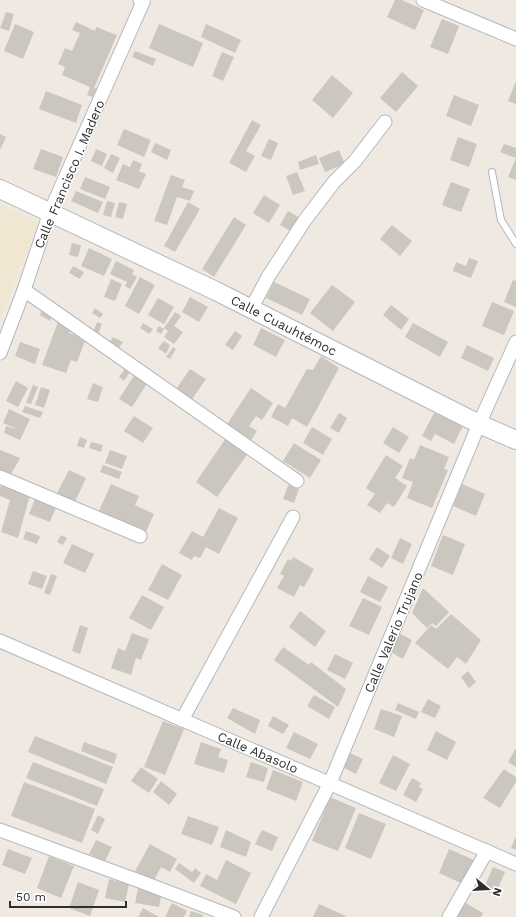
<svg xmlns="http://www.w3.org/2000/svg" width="516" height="917" font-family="'Work Sans',sans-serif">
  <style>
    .education { fill: #f0e6d1 }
    .building { fill: #cbc7bf }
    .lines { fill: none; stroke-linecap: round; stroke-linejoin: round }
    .lane-casing { stroke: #b4b7c1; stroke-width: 8 }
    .street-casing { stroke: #b4b7c1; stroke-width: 15 }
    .secondary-casing { stroke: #b4b7c1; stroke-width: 20 }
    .lane { stroke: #fff; stroke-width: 6 }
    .street { stroke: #fff; stroke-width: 13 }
    .secondary { stroke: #fff; stroke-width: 18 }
    .labels { text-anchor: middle; stroke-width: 3; stroke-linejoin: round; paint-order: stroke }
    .street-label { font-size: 13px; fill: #2e2e2e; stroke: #fff }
  </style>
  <rect width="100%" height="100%" fill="#efe9e1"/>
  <polygon class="education" points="0,205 38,222 0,319"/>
  <g class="building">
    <polygon points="395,0 402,0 424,10 415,30 387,17"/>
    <polygon points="6,12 14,14 9,31 0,28"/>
    <polygon points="442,19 459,26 448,54 430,47"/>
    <polygon points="76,22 95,31 96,27 117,35 94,88 97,89 93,97 87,95 90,87 62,75 65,67 58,64 65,48 72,51 80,33 72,30"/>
    <polygon points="15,24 34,32 23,59 4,51"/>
    <polygon points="159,24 203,43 193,67 149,48"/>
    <polygon points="206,24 241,40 235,53 201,37"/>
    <polygon points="135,51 156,59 153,66 132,57"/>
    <polygon points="222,52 234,57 223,81 212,76"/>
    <polygon points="402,72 418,86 396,112 380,98"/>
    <polygon points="332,75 353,93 333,118 312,100"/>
    <polygon points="516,81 516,104 508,101"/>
    <polygon points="46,91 82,105 76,123 39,109"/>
    <polygon points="454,95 479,105 471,126 446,116"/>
    <polygon points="252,120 261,125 246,151 255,156 246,172 229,163"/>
    <polygon points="124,129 151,140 144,157 117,145"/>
    <polygon points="0,134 6,137 0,150"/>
    <polygon points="458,137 477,144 469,167 450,160"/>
    <polygon points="269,139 278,143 271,160 261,156"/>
    <polygon points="155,143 171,150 167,160 151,152"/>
    <polygon points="504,144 516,148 516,180 508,177 516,158 500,152"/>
    <polygon points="41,149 63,157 56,177 33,169"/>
    <polygon points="96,149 107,154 102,166 91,161"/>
    <polygon points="339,150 345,164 325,172 319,158"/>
    <polygon points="111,154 120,158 113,173 104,168"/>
    <polygon points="316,155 319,164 300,170 298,162"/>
    <polygon points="133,160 142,164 139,171 146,174 139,189 116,180 123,164 130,167"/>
    <polygon points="297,172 305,191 293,195 286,176"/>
    <polygon points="171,175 185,180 182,187 194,191 190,201 177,197 167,225 154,221"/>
    <polygon points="85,177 110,187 105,199 80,189"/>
    <polygon points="451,182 470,189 461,212 442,205"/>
    <polygon points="76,191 103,202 98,213 71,201"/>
    <polygon points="264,195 280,205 269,223 253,213"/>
    <polygon points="107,201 115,203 111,217 103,215"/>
    <polygon points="119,202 127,204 123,219 115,217"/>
    <polygon points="188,202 200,209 175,252 164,246"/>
    <polygon points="288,211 300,218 292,232 280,225"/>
    <polygon points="234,217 246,225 214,277 202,269"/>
    <polygon points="392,225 412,241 400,256 380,239"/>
    <polygon points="72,243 81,245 78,257 69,255"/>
    <polygon points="89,248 112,259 104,276 81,266"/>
    <polygon points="469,258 478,261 471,278 453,271 456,262 466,266"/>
    <polygon points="116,261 134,270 132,274 137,277 130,289 125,286 127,282 110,274"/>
    <polygon points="73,266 84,272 80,279 69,273"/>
    <polygon points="140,277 155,285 139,314 125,306"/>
    <polygon points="111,279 122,284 115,301 104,297"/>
    <polygon points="513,280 516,281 516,307 504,302"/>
    <polygon points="274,282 310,299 302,315 266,298"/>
    <polygon points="332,285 355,302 333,331 310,313"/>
    <polygon points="190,297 208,307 199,322 182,312"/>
    <polygon points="158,298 174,307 164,324 148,315"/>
    <polygon points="492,302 514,311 504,335 482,326"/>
    <polygon points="391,305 409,319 401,330 383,315"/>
    <polygon points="95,308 103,314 100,318 92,313"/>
    <polygon points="42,310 52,315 50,321 40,315"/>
    <polygon points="175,312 181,316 174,326 183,332 174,344 164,337 168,331 164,328"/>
    <polygon points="58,322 71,327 69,333 81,337 80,339 85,341 77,362 71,360 66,373 42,365"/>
    <polygon points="97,322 102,324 97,337 92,335"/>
    <polygon points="143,323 153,329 149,334 140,328"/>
    <polygon points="413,323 448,342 440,357 405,337"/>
    <polygon points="159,326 164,329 161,334 156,331"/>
    <polygon points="261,328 285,340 276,357 253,345"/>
    <polygon points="235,331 242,336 233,350 225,345"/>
    <polygon points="113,337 123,342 117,351 108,345"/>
    <polygon points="164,341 170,345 166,354 158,348"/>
    <polygon points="20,342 40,349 35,364 15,356"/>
    <polygon points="467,345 494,358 488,371 461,358"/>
    <polygon points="173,347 176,349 170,359 166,357"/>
    <polygon points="321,356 339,368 307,427 292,418 288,426 271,417 278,404 285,408 307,369 313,370"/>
    <polygon points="125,369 130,372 124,381 119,377"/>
    <polygon points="190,369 206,379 190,402 174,392"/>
    <polygon points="135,374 148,382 132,407 119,399"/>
    <polygon points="16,381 28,388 18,407 6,401"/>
    <polygon points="93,383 103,387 98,402 87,399"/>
    <polygon points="33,385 38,387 31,404 26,403"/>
    <polygon points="41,387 50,390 44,408 35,405"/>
    <polygon points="251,388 273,403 262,420 256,416 249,426 257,431 249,443 225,427"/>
    <polygon points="25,406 43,412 40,418 22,412"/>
    <polygon points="9,409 30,419 20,440 4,433 6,426 19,430 3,423"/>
    <polygon points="339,413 347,418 339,433 330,428"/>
    <polygon points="434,413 463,426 454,444 435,434 431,441 422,436"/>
    <polygon points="134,416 153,428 143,443 124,431"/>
    <polygon points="312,427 332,439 323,455 303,443"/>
    <polygon points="393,427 409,437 399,453 383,443"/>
    <polygon points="80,437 87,440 84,448 77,446"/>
    <polygon points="226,438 248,453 217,497 196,482"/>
    <polygon points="91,442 103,445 101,452 89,448"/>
    <polygon points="294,443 321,460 310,478 283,461"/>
    <polygon points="420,445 449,457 444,469 448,470 432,508 407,498 413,482 402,478 410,458 414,460"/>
    <polygon points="0,450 20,458 10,476 0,472"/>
    <polygon points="110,450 127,456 122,469 105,463"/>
    <polygon points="386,455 403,466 395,478 407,486 394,507 387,503 380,513 367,505 375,494 366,488"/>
    <polygon points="103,465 122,472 119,479 100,472"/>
    <polygon points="69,470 86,478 75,502 57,493"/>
    <polygon points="2,483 30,495 18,538 1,532 10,500 0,496 0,488"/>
    <polygon points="111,484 139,496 135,505 154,514 145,534 98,513"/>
    <polygon points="462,484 485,494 476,516 453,506"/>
    <polygon points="288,485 299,489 294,503 283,499"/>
    <polygon points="35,499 56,507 50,522 29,514"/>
    <polygon points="219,508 238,518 219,554 206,547 200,558 194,556 192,560 179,553 192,531 203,537"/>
    <polygon points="26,531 40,536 37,544 23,539"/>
    <polygon points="61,535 67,538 63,545 57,542"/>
    <polygon points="443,535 465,544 453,575 431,566"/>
    <polygon points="400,538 412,544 403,564 391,558"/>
    <polygon points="72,544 94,554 85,573 63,563"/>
    <polygon points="377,547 390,556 382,568 369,559"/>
    <polygon points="293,557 314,569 304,587 300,585 294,597 277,588 284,576 280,574 288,559 291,561"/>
    <polygon points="162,564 182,575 168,600 148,590"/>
    <polygon points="33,571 47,576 42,589 28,584"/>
    <polygon points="51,574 57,576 50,595 44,593"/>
    <polygon points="368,576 388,587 380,602 360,592"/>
    <polygon points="423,588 449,612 436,626 432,623 427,628 412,613"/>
    <polygon points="142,595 164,607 151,630 129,618"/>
    <polygon points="363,598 382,607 369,635 349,626"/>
    <polygon points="300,611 326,631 315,647 289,627"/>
    <polygon points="451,614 481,640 466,664 457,657 448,669 415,643 431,625 436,629"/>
    <polygon points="80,625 88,628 80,654 72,651"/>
    <polygon points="132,633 149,639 141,660 136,658 131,675 111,668 118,648 125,651"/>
    <polygon points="399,633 412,640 403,659 389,651"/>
    <polygon points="283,647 309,665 311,662 346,689 338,707 274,660"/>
    <polygon points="335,654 353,663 345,679 327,670"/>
    <polygon points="468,671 476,682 469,688 461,677"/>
    <polygon points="314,695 335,707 329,719 307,706"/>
    <polygon points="428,699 441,706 435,718 421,712"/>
    <polygon points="398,703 419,712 416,719 395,710"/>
    <polygon points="233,708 260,720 255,734 227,718"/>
    <polygon points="381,709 402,716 394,737 374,729"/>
    <polygon points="273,716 289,725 283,734 268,726"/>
    <polygon points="163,721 184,729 165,775 144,767"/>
    <polygon points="436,731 456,742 447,760 427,750"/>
    <polygon points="294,732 318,744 310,759 286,748"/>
    <polygon points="35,736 113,767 106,784 28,752"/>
    <polygon points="84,742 117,754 114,764 81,751"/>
    <polygon points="201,742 221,749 218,757 228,760 224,773 194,764"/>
    <polygon points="516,748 516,767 508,762"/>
    <polygon points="350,753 363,759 356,774 344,768"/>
    <polygon points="393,755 410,764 396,791 379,783"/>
    <polygon points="33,762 104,789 97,806 26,778"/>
    <polygon points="251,762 268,768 264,782 246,777"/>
    <polygon points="141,767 158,779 149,793 131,781"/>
    <polygon points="504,769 516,777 516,782 500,808 483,798"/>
    <polygon points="273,770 303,782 296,801 266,789"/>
    <polygon points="412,778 421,783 419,787 423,789 416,802 403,795"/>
    <polygon points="161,781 177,794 169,805 153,792"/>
    <polygon points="24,782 95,809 82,843 11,816"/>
    <polygon points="330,797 356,808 338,851 312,841"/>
    <polygon points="359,813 386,824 371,859 345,848"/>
    <polygon points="98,815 105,819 98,834 91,830"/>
    <polygon points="188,816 219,827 212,845 181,834"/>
    <polygon points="226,830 251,842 246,857 220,847"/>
    <polygon points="262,830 278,837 272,851 255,844"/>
    <polygon points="516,836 516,850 511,848"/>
    <polygon points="96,840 112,847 105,861 89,854"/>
    <polygon points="150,844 177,859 170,872 161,867 153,882 135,871"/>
    <polygon points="8,849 32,858 25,874 2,865"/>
    <polygon points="449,849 474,860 463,884 439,873"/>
    <polygon points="49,856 74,866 61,898 37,888"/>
    <polygon points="226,860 251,873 236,904 200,886 206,874 217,880"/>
    <polygon points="179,863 192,872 195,868 201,873 194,883 175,869"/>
    <polygon points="493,867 505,872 495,895 483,890"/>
    <polygon points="109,879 129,884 125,902 105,898"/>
    <polygon points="78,882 99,890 90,916 69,908"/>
    <polygon points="138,888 162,892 159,907 135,903"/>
    <polygon points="464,902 483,913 481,917 455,917"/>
    <polygon points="172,903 187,911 184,917 165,917"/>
    <polygon points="319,904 346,916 345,917 313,917"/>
    <polygon points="143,908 159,917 138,917"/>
    <polygon points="191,911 203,915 203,917 189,917"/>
  </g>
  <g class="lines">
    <defs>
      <polyline id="lane" points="492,172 501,220 516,244"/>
      <g id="street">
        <polyline points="423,0 516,39"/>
        <polyline points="24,290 297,481"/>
        <polyline points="251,309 268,277 305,220 334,182 355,161 385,122"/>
        <polyline points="0,353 24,290 50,212 143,2 140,0"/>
        <polyline points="0,477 140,536"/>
        <polyline points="0,641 516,864"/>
        <polyline points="182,720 293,517"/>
        <polyline points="0,830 142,882 234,917"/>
        <polyline points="261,917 330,783 479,424 516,342"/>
        <polyline points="449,917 487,851"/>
      </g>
      <polyline id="secondary" points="0,189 216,291 479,424 516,440"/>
    </defs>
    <use href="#lane" class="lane-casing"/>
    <use href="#street" class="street-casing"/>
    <use href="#secondary" class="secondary-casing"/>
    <use href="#lane" class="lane"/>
    <use href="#street" class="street"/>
    <use href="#secondary" class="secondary"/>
  </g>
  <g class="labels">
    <g class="street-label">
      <text transform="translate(69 174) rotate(-67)" y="5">Calle Francisco I. Madero</text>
      <text transform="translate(284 325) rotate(27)" y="5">Calle Cuauhtémoc</text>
      <text transform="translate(393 632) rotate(-67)" y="5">Calle Valerio Trujano</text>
      <text transform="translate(258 752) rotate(23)" y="5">Calle Abasolo</text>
    </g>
  </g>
  <g transform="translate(488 889) rotate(108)" stroke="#ffffff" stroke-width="3" paint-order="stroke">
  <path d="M0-3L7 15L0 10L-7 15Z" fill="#2e2e2e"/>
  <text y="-6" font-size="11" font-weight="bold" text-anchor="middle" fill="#2e2e2e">N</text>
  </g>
  <path d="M10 901v6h116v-6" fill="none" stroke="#2e2e2e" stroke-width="2"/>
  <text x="16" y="901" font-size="12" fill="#2e2e2e" stroke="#ffffff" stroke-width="3" paint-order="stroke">50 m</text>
</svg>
